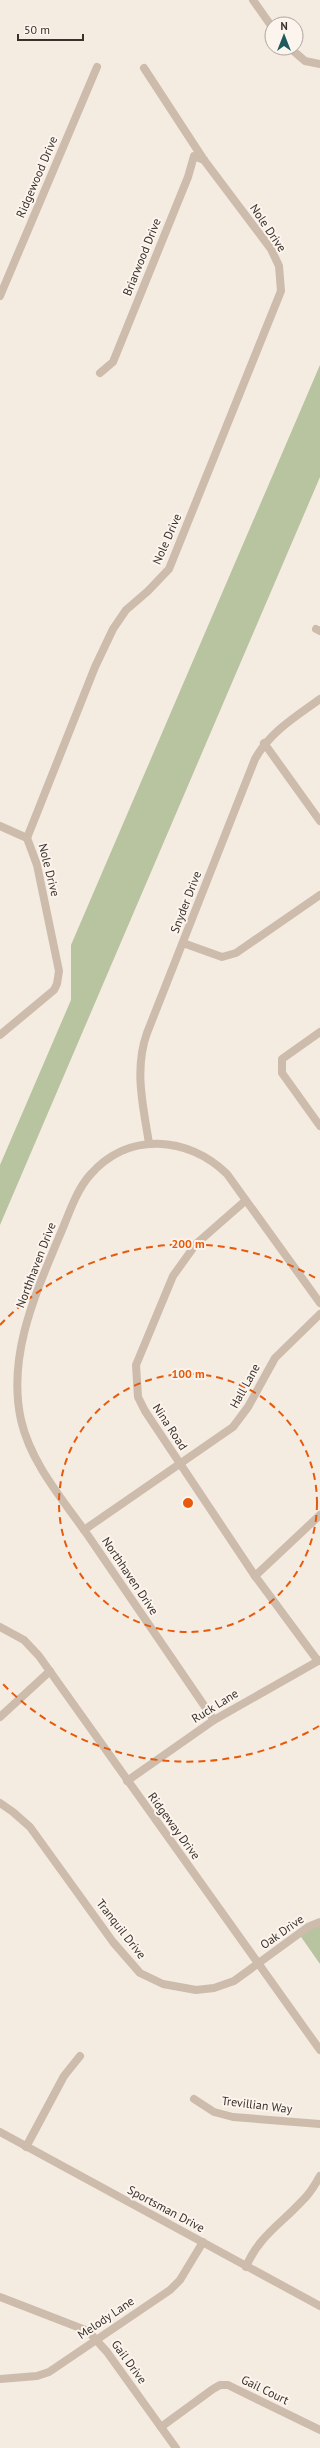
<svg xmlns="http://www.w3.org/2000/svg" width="320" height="2448" font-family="'PT Sans',sans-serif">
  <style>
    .green { fill: #b8c4a0 }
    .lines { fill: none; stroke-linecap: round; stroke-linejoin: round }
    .minor { stroke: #cdbbac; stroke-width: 8 }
    .ring { fill: none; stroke: #e8590c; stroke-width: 2; stroke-dasharray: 7 5 }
    .labels { text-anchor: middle; stroke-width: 4; stroke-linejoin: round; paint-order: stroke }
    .street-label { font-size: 12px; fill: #3b302b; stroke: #fbf5ee }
    .centre { fill: #e8590c; stroke: #fbf5ee; stroke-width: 2 }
    .ring-label { font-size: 12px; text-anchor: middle; font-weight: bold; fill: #e8590c; stroke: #fbf5ee; stroke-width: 4; stroke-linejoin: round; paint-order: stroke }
  </style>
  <rect width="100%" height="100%" fill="#f4ebe1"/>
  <g class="green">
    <polygon points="320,365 320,477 0,1225 0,1165 71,1000 71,945"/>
    <polygon points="320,1925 320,1964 299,1934"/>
  </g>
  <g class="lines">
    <g class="minor">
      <polyline points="253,0 272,27"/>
      <polyline points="290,48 305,61 320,64"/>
      <polyline points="0,296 97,67"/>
      <polyline points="100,373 113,362 188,177 194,156 204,160"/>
      <polyline points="316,629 320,631"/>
      <polyline points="264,743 320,821"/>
      <polyline points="0,826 27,838"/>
      <polyline points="183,943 222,957 236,953 320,895"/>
      <polyline points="320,1032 282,1059 282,1073 320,1126"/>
      <polyline points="0,1035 54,990 57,984 59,971 37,865 27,838 95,667 113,629 126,610 148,591 169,569 281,291 279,266 271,249 204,160 144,68"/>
      <path d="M 149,1143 C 143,1106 134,1069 147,1033 L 255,759 C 270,732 295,717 320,699"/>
      <polyline points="245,1201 196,1244 173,1276 136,1365 138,1397 145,1411 255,1576 318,1661"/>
      <polyline points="84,1530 233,1427 248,1407 275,1358 320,1314"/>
      <polyline points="255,1576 320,1515"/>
      <polyline points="0,1627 24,1640 39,1656 320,2050"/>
      <polyline points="0,1717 50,1671"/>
      <path d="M 214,1720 C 173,1659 131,1598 89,1537 C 64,1501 31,1464 21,1420 C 7,1356 35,1295 59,1237 C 68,1217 75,1192 90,1175 C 128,1131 188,1136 227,1174 L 320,1303"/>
      <polyline points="127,1781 214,1720 320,1660"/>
      <polyline points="0,1803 13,1812 30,1827 113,1942 140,1973 163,1984 196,1990 214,1988 234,1981 308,1927 320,1922"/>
      <polyline points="194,2099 214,2112 233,2117 320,2124"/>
      <polyline points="0,2132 320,2306"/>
      <polyline points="26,2147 64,2076 80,2056"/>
      <path d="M 246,2267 C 258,2237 282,2223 302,2201 C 310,2194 315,2185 320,2176"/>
      <polyline points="0,2297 88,2331 107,2352 176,2448"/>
      <polyline points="0,2379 37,2376 49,2372 170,2290 180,2280 203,2242"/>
      <polyline points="161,2427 213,2389 220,2385 228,2385 320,2430"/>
    </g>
  </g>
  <g class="ring">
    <circle cx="188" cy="1503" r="129"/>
    <path d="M319 1726A259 259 0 0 1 0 1681M0 1325A259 259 0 0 1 319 1280"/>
  </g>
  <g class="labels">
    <g class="street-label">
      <text transform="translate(37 177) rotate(-67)" y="4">Ridgewood Drive</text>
      <text transform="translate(268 228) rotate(56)" y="4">Nole Drive</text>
      <text transform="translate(142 257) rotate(-68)" y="4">Briarwood Drive</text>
      <text transform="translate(167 539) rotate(-66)" y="4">Nole Drive</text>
      <text transform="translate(49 870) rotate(76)" y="4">Nole Drive</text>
      <text transform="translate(186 902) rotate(-69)" y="4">Snyder Drive</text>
      <text transform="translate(36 1265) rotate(-69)" y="4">Northhaven Drive</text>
      <text transform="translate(245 1386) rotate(-61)" y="4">Hall Lane</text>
      <text transform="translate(170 1427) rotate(57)" y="4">Nina Road</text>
      <text transform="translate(130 1576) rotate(56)" y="4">Northhaven Drive</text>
      <text transform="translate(215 1706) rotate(-32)" y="4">Ruck Lane</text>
      <text transform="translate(174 1826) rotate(54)" y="4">Ridgeway Drive</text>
      <text transform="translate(121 1929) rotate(52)" y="4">Tranquil Drive</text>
      <text transform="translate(282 1932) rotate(-35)" y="4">Oak Drive</text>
      <text transform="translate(257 2105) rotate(7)" y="4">Trevillian Way</text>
      <text transform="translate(166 2209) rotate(28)" y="4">Sportsman Drive</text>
      <text transform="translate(106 2318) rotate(-34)" y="4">Melody Lane</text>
      <text transform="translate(129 2362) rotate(54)" y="4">Gail Drive</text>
      <text transform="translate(265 2390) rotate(26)" y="4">Gail Court</text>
    </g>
  </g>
  <circle cx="188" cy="1503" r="6" class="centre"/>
  <g class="ring-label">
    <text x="188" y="1248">200 m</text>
    <text x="188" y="1378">100 m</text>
  </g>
  <g transform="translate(284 36)"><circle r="19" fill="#fbf5ee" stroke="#aea6a0"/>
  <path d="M0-3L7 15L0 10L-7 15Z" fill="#1f5a5e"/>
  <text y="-6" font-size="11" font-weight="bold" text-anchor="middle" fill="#3b302b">N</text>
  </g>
  <path d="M18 34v6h65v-6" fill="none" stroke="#3b302b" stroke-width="2"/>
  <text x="24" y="34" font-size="12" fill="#3b302b" stroke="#fbf5ee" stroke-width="3" paint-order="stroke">50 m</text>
</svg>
